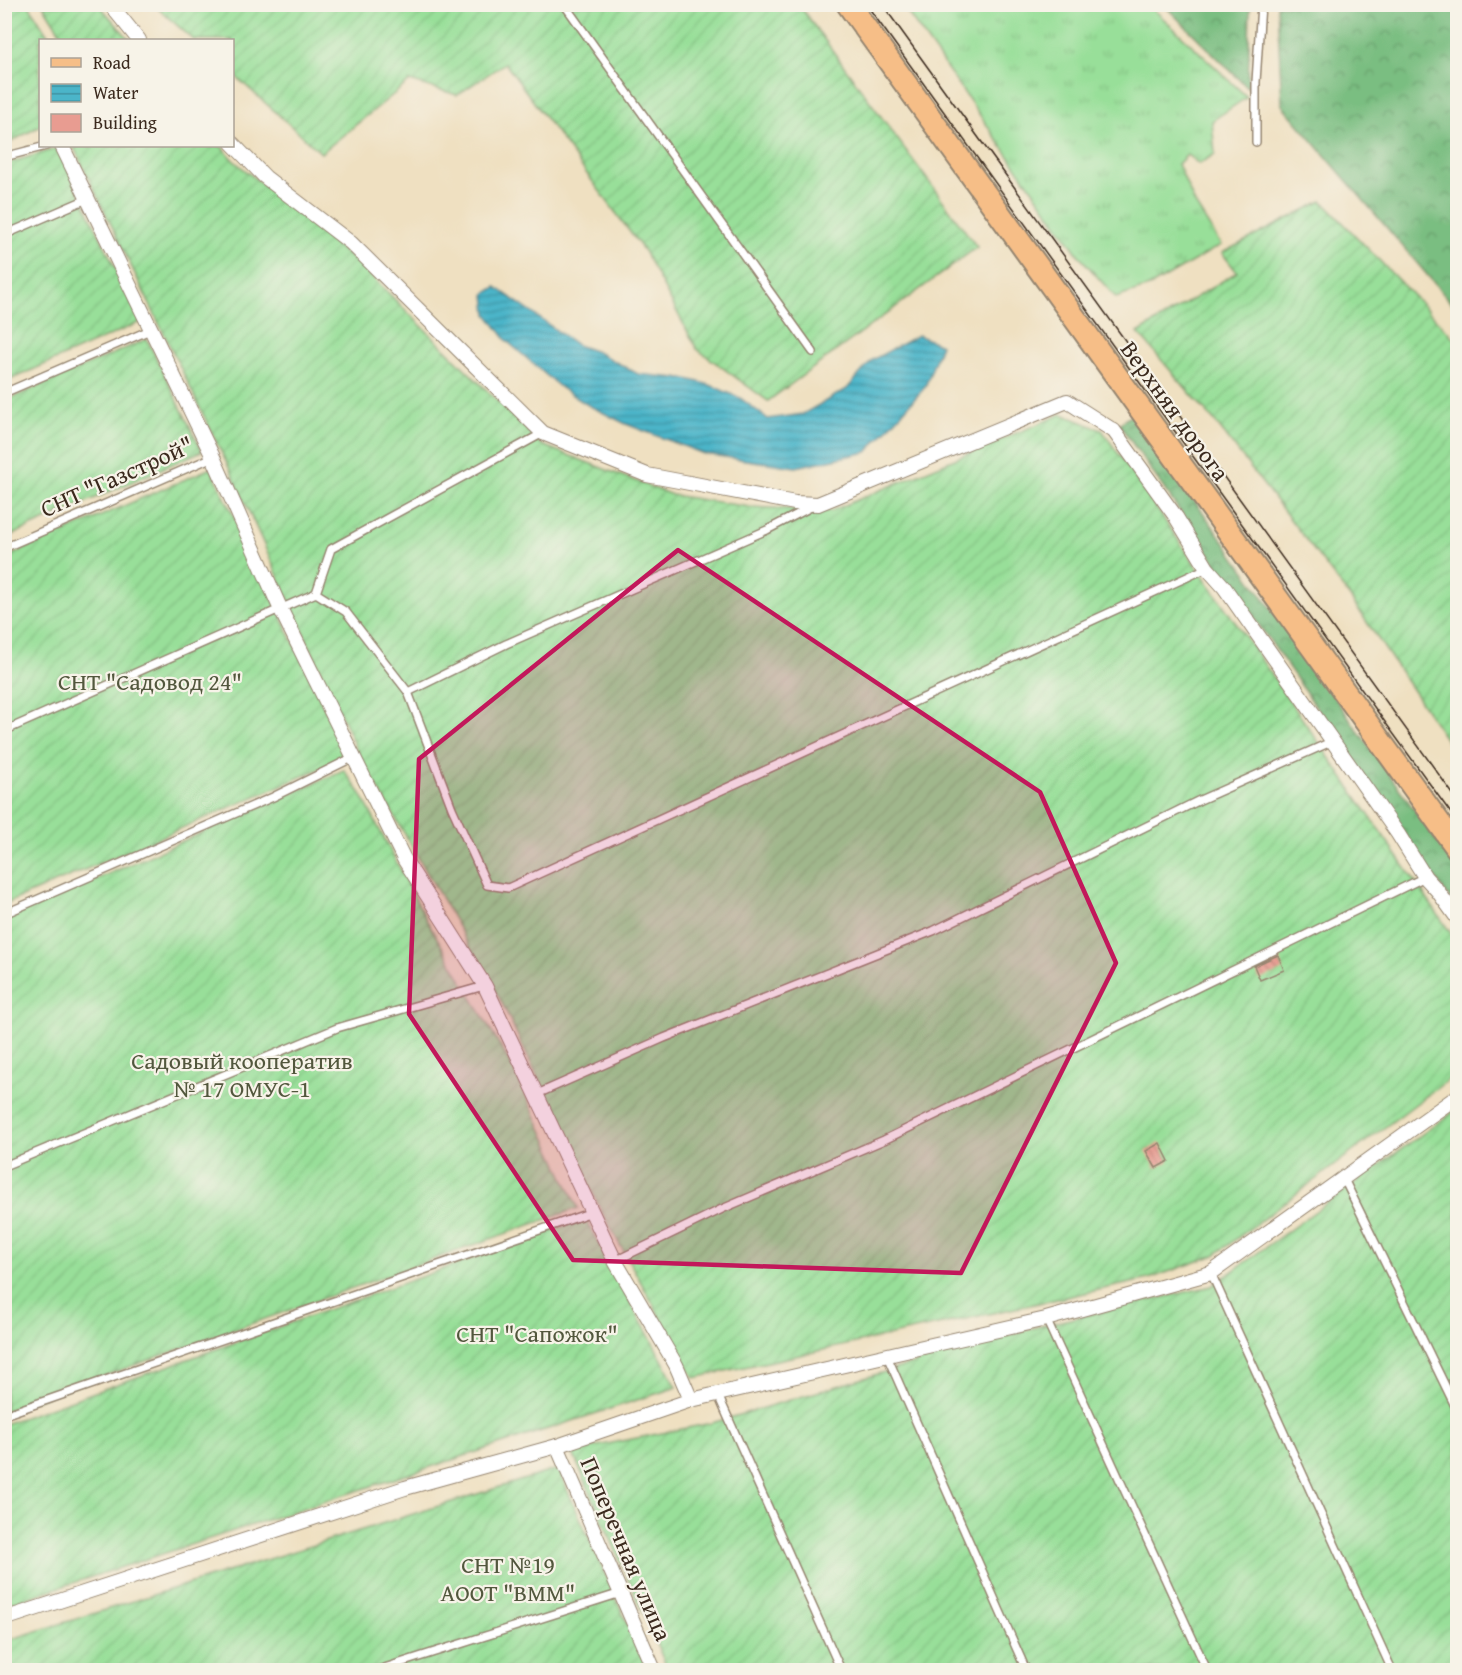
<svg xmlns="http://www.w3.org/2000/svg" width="1462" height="1675" font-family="'Gentium Book Plus',serif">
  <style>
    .grass { fill: url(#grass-tufts); stroke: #6a845c; stroke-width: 1.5 }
    .forest { fill: url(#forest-crowns); stroke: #5a7450; stroke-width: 1.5 }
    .garden { fill: url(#garden-furrows); stroke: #6a845c; stroke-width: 1.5 }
    .water { fill: url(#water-rules); stroke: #437074; stroke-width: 1.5 }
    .building { fill: url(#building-back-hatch) }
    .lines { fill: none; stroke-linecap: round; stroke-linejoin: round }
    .lane-casing { stroke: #958570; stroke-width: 10 }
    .street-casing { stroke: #958570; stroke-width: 16 }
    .primary-casing { stroke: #958570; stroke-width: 26 }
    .lane { stroke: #fff; stroke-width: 7 }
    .street { stroke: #fff; stroke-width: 14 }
    .primary { stroke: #f6be87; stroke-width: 22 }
    .tram { stroke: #3b2a1e; stroke-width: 1.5 }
    .marked { fill: #c2185b; fill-opacity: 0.2; stroke: #c2185b; stroke-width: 4.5; stroke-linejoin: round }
    .labels { text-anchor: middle; stroke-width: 4.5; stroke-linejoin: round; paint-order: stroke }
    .street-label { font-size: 24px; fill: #3b2a1e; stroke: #f7f3e8 }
    .park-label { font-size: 24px; fill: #52573d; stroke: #f7f3e8 }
  </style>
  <defs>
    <pattern id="grass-tufts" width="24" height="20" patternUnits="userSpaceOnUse" patternTransform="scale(1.5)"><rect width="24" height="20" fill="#98df99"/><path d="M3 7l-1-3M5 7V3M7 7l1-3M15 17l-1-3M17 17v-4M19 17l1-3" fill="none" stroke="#84c083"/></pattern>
    <pattern id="forest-crowns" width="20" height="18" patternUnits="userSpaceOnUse" patternTransform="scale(1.5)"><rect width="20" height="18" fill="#7abe81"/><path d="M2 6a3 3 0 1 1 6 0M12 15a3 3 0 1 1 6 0" fill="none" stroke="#659b69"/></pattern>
    <pattern id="garden-furrows" width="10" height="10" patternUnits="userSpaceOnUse" patternTransform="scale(1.5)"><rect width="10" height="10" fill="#98df99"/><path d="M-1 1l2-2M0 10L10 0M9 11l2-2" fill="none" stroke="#84c083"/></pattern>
    <pattern id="water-rules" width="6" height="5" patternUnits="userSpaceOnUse" patternTransform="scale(1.5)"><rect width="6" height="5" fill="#4bb5c9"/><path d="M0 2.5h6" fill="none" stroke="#4093a3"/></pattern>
    <pattern id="building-back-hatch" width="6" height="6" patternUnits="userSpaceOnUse" patternTransform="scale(1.5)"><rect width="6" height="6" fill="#e89c91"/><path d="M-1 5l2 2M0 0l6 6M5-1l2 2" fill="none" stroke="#bd7f76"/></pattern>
  </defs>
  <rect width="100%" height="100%" fill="#f7f3e8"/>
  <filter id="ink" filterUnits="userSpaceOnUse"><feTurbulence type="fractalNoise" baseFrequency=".0167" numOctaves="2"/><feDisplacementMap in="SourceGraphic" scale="12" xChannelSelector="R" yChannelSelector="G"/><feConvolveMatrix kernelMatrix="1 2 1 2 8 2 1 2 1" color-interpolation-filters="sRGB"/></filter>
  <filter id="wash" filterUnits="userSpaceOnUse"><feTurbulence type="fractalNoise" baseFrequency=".008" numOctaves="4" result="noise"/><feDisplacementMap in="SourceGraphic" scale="24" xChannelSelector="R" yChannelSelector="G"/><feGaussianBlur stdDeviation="1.35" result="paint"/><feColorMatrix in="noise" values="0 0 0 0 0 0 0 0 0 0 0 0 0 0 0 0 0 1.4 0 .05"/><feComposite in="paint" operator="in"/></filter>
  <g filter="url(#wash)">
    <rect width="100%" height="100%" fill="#efe0c1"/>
    <polygon class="grass" points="902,5 1149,5 1247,97 1212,121 1215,154 1199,164 1187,155 1178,164 1195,204 1221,245 1149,287 1116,298 1080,257"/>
    <g class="forest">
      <polygon points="1164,5 1250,5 1248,88"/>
      <polygon points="1277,5 1457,5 1457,310 1282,105"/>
      <polygon points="1133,414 1457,870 1457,909 1119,424"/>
    </g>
    <g class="garden">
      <polygon points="5,4 29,5 51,40 40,40 40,126 5,145"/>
      <polygon points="43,5 99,5 130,40 65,40"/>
      <polygon points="154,5 799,5 977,247 768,401 697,349 644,251 505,63 457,95 410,81 321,153 233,74 232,40 194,40"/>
      <polygon points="76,146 221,146 233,160 362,267 542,445 672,495 750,507 831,511 1062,414 1102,430 1457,942 1457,1073 1215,1255 1149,1279 694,1378 603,1214 501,1001 358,753 232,474 74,148"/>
      <polygon points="58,148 141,322 5,382 5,164"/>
      <polygon points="1322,201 1457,341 1457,756 1350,597 1216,423 1138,333 1237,272 1222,253"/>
      <polygon points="147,339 202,451 5,538 5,401"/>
      <polygon points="211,468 342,745 340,760 5,904 4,558"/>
      <polygon points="344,770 361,794 427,921 513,1068 578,1208 5,1411 4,920"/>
      <polygon points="1457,1109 1457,1670 668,1670 572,1451 712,1423 1044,1325 1212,1286"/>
      <polygon points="585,1219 677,1387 5,1605 4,1424"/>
      <polygon points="558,1469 648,1670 5,1670 5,1641"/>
    </g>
    <polygon class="water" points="496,287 577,345 597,352 638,374 687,379 710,385 740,398 768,419 803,414 847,389 872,360 918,335 941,345 925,387 867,452 796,467 704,454 626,424 588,405 561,388 507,341 487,314 485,294"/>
    <g id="blocks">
      <g class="building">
        <polygon points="1278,955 1284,970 1260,980 1254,966"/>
        <polygon points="1160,1143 1169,1161 1156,1168 1146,1151"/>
      </g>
    </g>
  </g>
  <g filter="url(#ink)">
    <use href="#blocks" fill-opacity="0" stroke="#958570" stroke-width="1.5"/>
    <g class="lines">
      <defs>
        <g id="lane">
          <polyline points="564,4 813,352"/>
          <polyline points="1256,142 1256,82 1261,4"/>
          <polyline points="4,157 46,146"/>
          <polyline points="4,235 87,199"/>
          <polyline points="4,393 150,330"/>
          <polyline points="4,548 213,457"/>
          <polyline points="316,593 331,549 543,433"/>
          <polyline points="408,692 452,808 487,885 508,888 1207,568"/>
          <polyline points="4,731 316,593 346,612 408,692 506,644 767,530 813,506"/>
          <polyline points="4,914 273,797 354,757"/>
          <polyline points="535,1095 664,1038 933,931 1200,800 1333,741"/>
          <polyline points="4,1166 337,1028 484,986"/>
          <polyline points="1343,1177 1458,1412"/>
          <polyline points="615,1261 722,1209 884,1140 1425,877"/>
          <polyline points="1211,1273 1392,1670"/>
          <polyline points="1046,1319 1207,1670"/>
          <polyline points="887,1356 1026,1670"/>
          <polyline points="718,1395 841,1670"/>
          <polyline points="4,1415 592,1212"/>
          <polyline points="378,1670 621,1593"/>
        </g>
        <g id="street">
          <polyline points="110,4 139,40"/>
          <polyline points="232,143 265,177 351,243 543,433 647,475 795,503 818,504 1067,401 1114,431 1176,517 1207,568 1224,587 1398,834 1425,877 1437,890 1458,919"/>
          <polyline points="62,146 213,457 281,610 404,859 485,986 615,1261 676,1365 691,1400"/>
          <polyline points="557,1446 654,1670"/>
          <polyline points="4,1619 405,1488 557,1446 691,1400 1046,1319 1211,1273 1458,1096"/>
        </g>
        <polyline id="primary" points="848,4 1458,849"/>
      </defs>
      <use href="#lane" class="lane-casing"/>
      <use href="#street" class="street-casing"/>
      <use href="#primary" class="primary-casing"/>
      <use href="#lane" class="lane"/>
      <use href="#street" class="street"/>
      <use href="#primary" class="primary"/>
      <g class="tram">
        <polyline points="866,4 1458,823"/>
        <polyline points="882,4 1458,801"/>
      </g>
    </g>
  </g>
  <path class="marked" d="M 678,550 L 1040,792 L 1116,963 L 961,1273 L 573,1260 L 409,1014 L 419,759 Z"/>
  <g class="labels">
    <g class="street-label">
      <text transform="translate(1175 411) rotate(54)" y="8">Верхняя дорога</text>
      <text transform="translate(117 477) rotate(-24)" y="8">СНТ "Газстрой"</text>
      <text transform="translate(626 1549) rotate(67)" y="8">Поперечная улица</text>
    </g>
    <g class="park-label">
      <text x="150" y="690">СНТ "Садовод 24"</text>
      <text x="242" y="1069">Садовый кооператив<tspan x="242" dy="28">№ 17 ОМУС-1</tspan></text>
      <text x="537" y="1342">СНТ "Сапожок"</text>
      <text x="508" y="1573">СНТ №19<tspan x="508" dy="28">АООТ "ВММ"</tspan></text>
    </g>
  </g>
  <rect width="1462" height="1675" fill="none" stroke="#f7f3e8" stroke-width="24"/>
  <rect x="39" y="39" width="195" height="108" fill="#f7f3e8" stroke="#aca397" stroke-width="1.5"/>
  <rect x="51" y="58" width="30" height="9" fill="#f6be87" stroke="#aca397" stroke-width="1.5"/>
  <text x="93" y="69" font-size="18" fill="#3b2a1e">Road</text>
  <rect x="51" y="84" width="30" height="18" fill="url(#water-rules)" stroke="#aca397" stroke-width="1.5"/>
  <text x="93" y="99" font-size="18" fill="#3b2a1e">Water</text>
  <rect x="51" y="114" width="30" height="18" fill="#e89c91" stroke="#aca397" stroke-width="1.5"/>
  <text x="93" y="129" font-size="18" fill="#3b2a1e">Building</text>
</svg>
